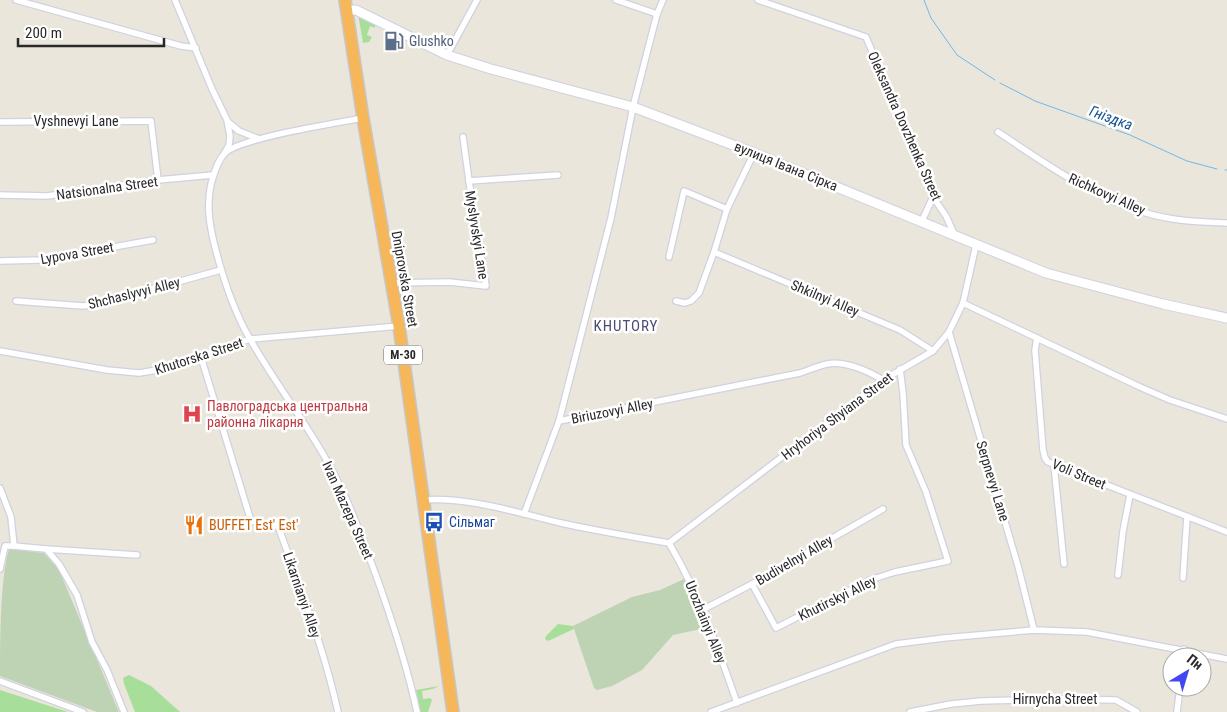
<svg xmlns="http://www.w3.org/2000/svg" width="1227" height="712" font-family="'Roboto Condensed',sans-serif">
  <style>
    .green { fill: #a7df9a }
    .cemetery { fill: #bed3b3 }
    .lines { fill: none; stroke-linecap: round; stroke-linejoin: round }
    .stream { stroke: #72b7e8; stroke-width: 1 }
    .street-casing { stroke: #d0d1e1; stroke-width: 8 }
    .secondary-casing { stroke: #d0d1e1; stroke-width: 11 }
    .highway-casing { stroke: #c7c7c7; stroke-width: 14 }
    .street { stroke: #fff; stroke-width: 5.5 }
    .secondary { stroke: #fff; stroke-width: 9 }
    .highway { stroke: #f6b65a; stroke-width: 11 }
    .labels { text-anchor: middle; stroke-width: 5; stroke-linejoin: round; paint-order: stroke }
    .shield { fill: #fff; stroke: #696969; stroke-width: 1 }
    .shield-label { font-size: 12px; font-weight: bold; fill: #292929 }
    .service-label { font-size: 14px; fill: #4e5e75; stroke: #fff; text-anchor: start }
    .street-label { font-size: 14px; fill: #292929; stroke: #fff }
    .health-label { font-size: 14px; fill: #be3a42; stroke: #fff; text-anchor: start }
    .transit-label { font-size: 14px; fill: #164399; stroke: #fff; text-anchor: start }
    .food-label { font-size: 14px; fill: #c56008; stroke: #fff; text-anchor: start }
    .water-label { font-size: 15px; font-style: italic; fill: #135392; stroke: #fff }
    .neighbourhood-label { font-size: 15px; letter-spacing: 1px; fill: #4c4d77; stroke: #fff }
  </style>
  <rect width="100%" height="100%" fill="#eae6db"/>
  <g class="green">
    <polygon points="358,14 374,22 375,28 370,26 367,35 372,37 369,42 363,43"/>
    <polygon points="558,624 573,626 574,629 548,641 545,639 546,636"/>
    <polygon points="129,675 151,686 180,712 135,712 124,684 123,678"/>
    <polygon points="439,686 433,689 422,691 423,699 430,698 432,700 428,712 420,712 416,690"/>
    <polygon points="0,690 68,712 0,712"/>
  </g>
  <g class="cemetery">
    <path d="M 9,549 L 44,553 L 59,570 L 119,712 L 97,712 L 0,676 C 0,642 0,579 9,549 Z"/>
    <polygon points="684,579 701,609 706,628 673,635 642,670 612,686 597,690 594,688 573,626 632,597 660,590"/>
  </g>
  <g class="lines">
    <g class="stream">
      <polyline points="924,0 931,18 957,55 995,80"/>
      <polyline points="1000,83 1035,101 1130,135 1187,161 1217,169"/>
      <polyline points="1225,170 1227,170"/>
    </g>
    <defs>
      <g id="street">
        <polyline points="16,0 181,46 196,48"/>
        <polyline points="175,0 212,89 227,120 230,136 229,145 225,152"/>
        <polyline points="616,0 657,14"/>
        <path d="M 663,0 L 657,14 L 633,107 L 611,218 L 559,421 L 800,373 C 809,370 818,366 827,364 C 844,360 868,371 883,380"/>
        <polyline points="758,0 866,37 933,197 946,216 955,236"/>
        <polyline points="447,55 477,0"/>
        <path d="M 363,118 C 337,123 240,138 225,153 C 217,161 214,174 211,184 C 206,207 210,228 216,251 C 224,281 234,312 250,339 C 279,390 317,436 342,490 C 356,519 366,549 377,578 C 393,623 407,665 417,712"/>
        <polyline points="0,122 151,121 158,180"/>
        <polyline points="228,122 239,131 259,139"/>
        <path d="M 998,132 C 1052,168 1108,209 1173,219 C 1191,222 1209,222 1227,223"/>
        <polyline points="463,137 469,181 558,175"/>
        <polyline points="0,195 47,196 158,180 213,175"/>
        <polyline points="921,223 933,197"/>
        <polyline points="714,252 900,330 933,351"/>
        <polyline points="669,257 684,191 727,209"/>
        <polyline points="0,261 41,260 153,240"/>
        <polyline points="392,283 449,282 486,286 469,181"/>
        <polyline points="16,301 83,306 97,304 221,270"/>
        <polyline points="676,301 685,303 691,301 699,293 714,252 727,209 754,153"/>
        <polyline points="963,303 976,245"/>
        <polyline points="949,332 1018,566 1034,630"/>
        <polyline points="1037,338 1035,350 1043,450 1045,458 1048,462 1227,532"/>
        <polyline points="0,351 107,370 139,373 169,368 250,339 399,326"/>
        <path d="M 201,357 L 251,521 L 278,526 C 300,587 324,648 338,712"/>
        <polyline points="1054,465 1064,564"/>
        <polyline points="0,488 11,517 14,546 5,546 0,569"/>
        <path d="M 422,500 C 466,496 518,513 561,523 C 597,531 633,537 669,543 L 883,380 L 933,351 L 949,332 L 963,303 L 1140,387 L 1170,400 L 1227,419"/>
        <polyline points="524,514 559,421"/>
        <path d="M 669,543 C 700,596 717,646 737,703"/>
        <polyline points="14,546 46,549 59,564 77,595 92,642 107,670 124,712"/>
        <polyline points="46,549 137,555"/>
        <polyline points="1118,575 1123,531 1130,495"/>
        <polyline points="1183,578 1187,517"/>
        <polyline points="752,584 776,628 870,580 895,572 948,561 926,492 906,445 903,393 900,369"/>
        <polyline points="704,609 752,584 883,509"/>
        <polyline points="1183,657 1184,649"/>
        <polyline points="0,681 83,712"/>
        <polyline points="711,712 896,644 944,638 1034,630 1087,632 1227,659"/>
        <polyline points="910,712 951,704 981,701 1065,699 1116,700 1137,712"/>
        <polyline points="1177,712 1180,687"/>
      </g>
      <polyline id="secondary" points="347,10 356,10 447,55 491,69 633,107 754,153 1046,273 1163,304 1227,318"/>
      <polyline id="highway" points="345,0 363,118 399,326 453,712"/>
    </defs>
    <use href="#street" class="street-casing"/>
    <use href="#secondary" class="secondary-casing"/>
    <use href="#highway" class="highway-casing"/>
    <use href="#street" class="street"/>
    <use href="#secondary" class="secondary"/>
    <use href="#highway" class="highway"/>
  </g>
  <defs>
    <symbol id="fuel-bare" viewBox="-9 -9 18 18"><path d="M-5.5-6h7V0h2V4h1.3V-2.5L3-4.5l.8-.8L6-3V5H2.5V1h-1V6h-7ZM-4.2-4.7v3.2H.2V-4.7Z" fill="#5c6f8a" stroke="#fff" stroke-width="2.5" paint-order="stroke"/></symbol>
    <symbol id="hospital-bare" viewBox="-9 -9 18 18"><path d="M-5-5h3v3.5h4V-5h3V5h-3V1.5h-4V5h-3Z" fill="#e0444e" stroke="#fff" stroke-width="2.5" paint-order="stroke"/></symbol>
    <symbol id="bus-bare" viewBox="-9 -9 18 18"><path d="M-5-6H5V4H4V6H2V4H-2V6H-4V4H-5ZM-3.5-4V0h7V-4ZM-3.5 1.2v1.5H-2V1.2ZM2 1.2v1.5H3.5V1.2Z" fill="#1a4fb4" stroke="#fff" stroke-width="2.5" paint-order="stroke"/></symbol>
    <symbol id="restaurant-bare" viewBox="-9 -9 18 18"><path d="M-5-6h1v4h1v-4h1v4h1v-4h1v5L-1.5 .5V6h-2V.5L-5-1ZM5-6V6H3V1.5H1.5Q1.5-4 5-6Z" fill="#e8710a" stroke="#fff" stroke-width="2.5" paint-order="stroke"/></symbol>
  </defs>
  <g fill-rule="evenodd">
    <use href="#fuel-bare" x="380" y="27" width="28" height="28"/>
    <use href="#hospital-bare" x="178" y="400" width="28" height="28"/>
    <use href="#bus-bare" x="420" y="508" width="28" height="28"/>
    <use href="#restaurant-bare" x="180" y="511" width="28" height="28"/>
  </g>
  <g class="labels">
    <rect class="shield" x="384" y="345.5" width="38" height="19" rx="4"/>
    <g class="shield-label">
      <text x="403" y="359">М-30</text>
    </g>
    <g class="service-label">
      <text x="409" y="46">Glushko</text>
    </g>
    <g class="street-label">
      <text x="76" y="126">Vyshnevyi Lane</text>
      <text transform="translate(905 126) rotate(66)" y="5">Oleksandra Dovzhenka Street</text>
      <text transform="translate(786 166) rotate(22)" y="5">вулиця Івана Сірка</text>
      <text transform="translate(107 188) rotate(-8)" y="5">Natsionalna Street</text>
      <text transform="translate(1107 194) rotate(24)" y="5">Richkovyi Alley</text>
      <text transform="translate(477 235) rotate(81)" y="5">Myslyvskyi Lane</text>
      <text transform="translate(77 253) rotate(-10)" y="5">Lypova Street</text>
      <text transform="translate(405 279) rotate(80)" y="5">Dniprovska Street</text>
      <text transform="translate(134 293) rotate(-14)" y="5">Shchaslyvyi Alley</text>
      <text transform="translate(825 298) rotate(23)" y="5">Shkilnyi Alley</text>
      <text transform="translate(199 356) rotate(-18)" y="5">Khutorska Street</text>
      <text transform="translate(612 411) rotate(-11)" y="5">Biriuzovyi Alley</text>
      <text transform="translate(837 416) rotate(-37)" y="5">Hryhoriya Shyiana Street</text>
      <text transform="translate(1079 474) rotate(23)" y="5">Voli Street</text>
      <text transform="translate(993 481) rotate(73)" y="5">Serpnevyi Lane</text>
      <text transform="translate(348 510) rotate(66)" y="5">Ivan Mazepa Street</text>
      <text transform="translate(794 560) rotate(-30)" y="5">Budivelnyi Alley</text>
      <text transform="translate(302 595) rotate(71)" y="5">Likarnianyi Alley</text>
      <text transform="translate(837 598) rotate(-26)" y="5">Khutirskyi Alley</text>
      <text transform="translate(706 622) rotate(68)" y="5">Urozhainyi Alley</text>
      <text x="1055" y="704">Hirnycha Street</text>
    </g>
    <g class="health-label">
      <text x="207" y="411">Павлоградська центральна<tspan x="207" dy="16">районна лікарня</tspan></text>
    </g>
    <g class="transit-label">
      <text x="449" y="527">Сільмаг</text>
    </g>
    <g class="food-label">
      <text x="209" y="530">BUFFET Est' Est'</text>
    </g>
    <g class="water-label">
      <text transform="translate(1111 118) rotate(20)" y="5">Гніздка</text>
    </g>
    <g class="neighbourhood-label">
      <text x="626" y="331">KHUTORY</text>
    </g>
  </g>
  <g transform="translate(1187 672) rotate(38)"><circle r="24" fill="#ffffff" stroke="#a9a9a9"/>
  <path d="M0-4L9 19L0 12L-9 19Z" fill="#4247f1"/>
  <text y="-8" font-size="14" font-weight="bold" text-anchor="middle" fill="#292929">Пн</text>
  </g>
  <path d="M18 38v8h146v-8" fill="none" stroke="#292929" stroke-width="2.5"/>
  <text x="25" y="38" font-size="15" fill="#292929" stroke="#ffffff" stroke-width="4" paint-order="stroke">200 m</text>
</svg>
